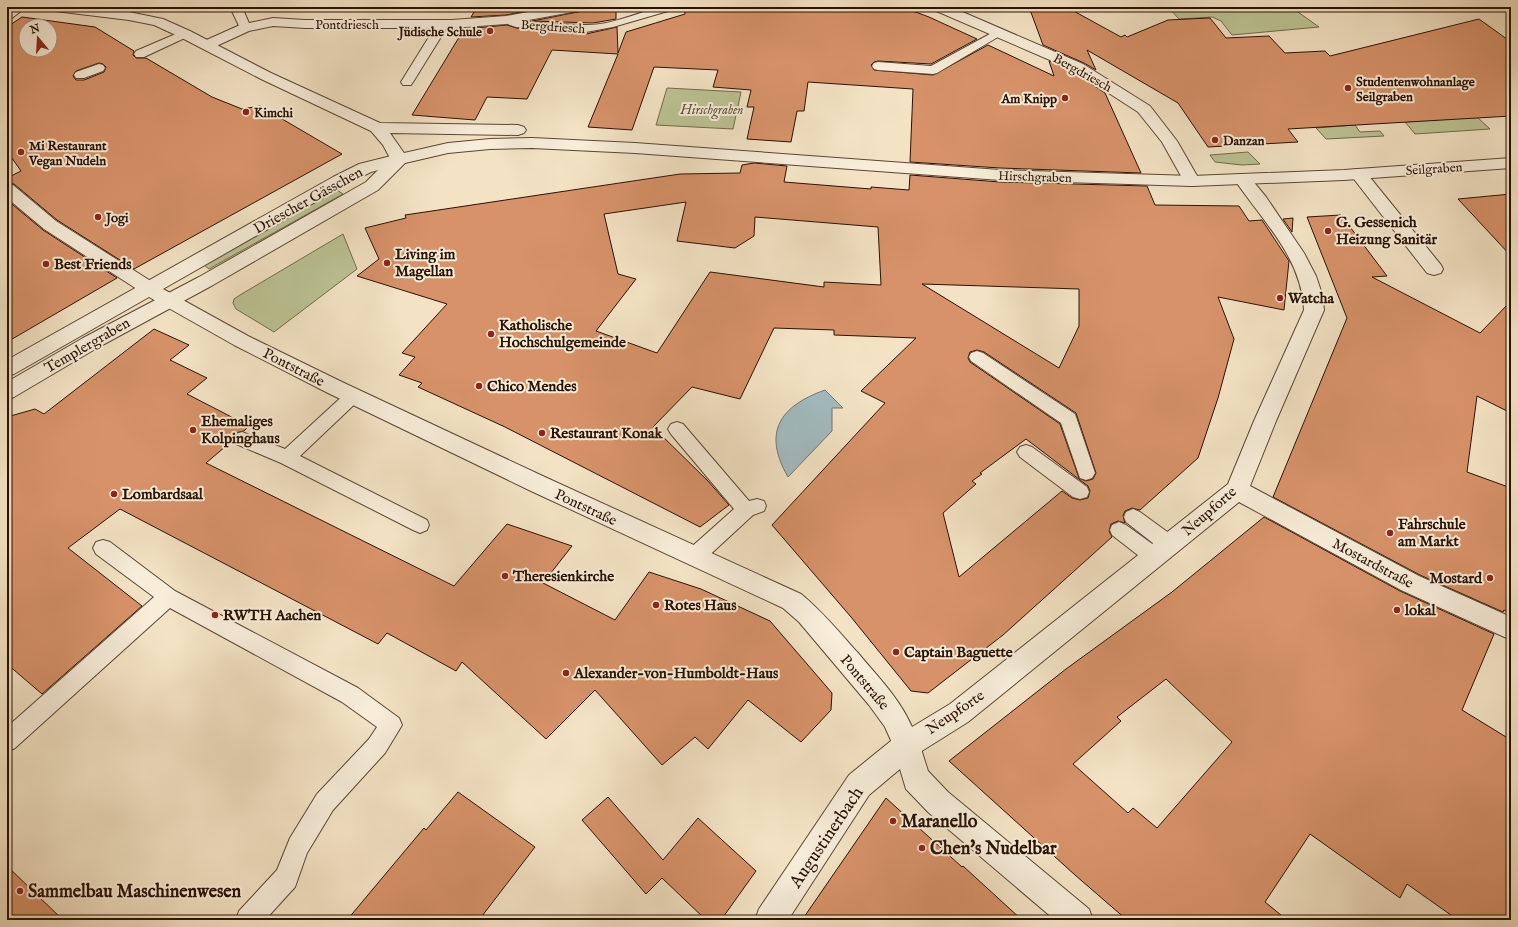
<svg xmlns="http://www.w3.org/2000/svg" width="1518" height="927" font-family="'IM FELL English',serif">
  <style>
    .green { fill: #bbc394; stroke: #726a4c }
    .water { fill: #a2bbc0; stroke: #727775 }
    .building { fill: #d79269; stroke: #291104; fill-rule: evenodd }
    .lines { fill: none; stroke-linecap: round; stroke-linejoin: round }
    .service-casing { stroke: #5c4634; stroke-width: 2 }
    .pedestrian-casing { stroke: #5c4634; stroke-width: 2 }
    .minor-casing { stroke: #5c4634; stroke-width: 2 }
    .tertiary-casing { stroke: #5c4634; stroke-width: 2 }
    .service { fill: #f7edd9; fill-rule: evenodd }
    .pedestrian { fill: #f7edd9; fill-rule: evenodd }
    .minor { fill: #f7edd9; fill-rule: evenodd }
    .tertiary { fill: #f7edd9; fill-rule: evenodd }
    .poi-dot { fill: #8f2418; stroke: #f7edd9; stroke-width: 1.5 }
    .labels { text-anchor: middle; stroke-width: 4; stroke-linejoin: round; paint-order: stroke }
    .far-street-label { font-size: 13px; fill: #291104; stroke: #f7edd9 }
    .far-poi-label { font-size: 13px; font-weight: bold; fill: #291104; stroke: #f7edd9; text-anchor: start }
    .far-park-label { font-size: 13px; font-style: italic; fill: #5c4f36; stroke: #f7edd9 }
    .street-label { font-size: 15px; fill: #291104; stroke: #f7edd9 }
    .poi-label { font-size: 15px; font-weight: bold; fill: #291104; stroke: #f7edd9; text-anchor: start }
    .near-poi-label { font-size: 18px; font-weight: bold; fill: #291104; stroke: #f7edd9; text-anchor: start }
    .near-street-label { font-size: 18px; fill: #291104; stroke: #f7edd9 }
  </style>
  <rect width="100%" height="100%" fill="#f3e3c4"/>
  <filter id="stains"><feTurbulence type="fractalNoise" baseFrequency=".005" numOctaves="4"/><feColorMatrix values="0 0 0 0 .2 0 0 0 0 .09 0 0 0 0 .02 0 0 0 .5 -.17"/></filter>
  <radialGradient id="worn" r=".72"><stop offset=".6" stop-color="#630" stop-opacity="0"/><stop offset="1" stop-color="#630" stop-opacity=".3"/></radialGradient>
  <g class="green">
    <polygon points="1168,7 1291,7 1319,27 1232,35 1221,21 1212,17 1179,19"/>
    <polygon points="667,88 741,92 733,129 656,125"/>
    <polygon points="1477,117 1490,129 1415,134 1405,122"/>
    <polygon points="1355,125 1360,132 1380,131 1384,136 1326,139 1316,128"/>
    <polygon points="1248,152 1260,164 1242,165 1215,162 1210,155"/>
    <polygon points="337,190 343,194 209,269 204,265"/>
    <polygon points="343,234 357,269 274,332 236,309 233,303 234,299 240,295"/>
  </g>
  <path class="water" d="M 825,390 L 843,408 L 832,408 L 832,431 L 788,477 C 762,432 780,406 825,390 Z"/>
  <g class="building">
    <polygon points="477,7 547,7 506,15 471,17"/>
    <polygon points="586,7 616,7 616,19 593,23 532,21 583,11"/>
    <polygon points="685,7 902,7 929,17 977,39 931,64 878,61 874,62 871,65 874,70 933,75 988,45 1054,76 1049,61 1072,71 1105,93 1141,173 1000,168 910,162 913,89 808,82 804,111 797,111 791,142 747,139 754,107 747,107 751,90 713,87 718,70 654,67 632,130 588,127 618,54 552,50 527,99 487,97 475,120 412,115 464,29 507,25 516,28 586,34 617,27 618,53 626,32 685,14"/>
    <polygon points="1029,7 1069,7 1070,9 1121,37 1125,35 1127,37 1168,20 1210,18 1226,38 1269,36 1285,53 1325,51 1330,56 1479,19 1511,42 1511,116 1288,129 1298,142 1208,147 1178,103 1087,50 1096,70 1084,63 1043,45"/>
    <path d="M 22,17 L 95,27 L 134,51 L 133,55 L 136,58 L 146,58 L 212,97 L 242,109 L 260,106 L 342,154 L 134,269 L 57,220 L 14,184 L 7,183 L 7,178 L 21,171 L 7,151 L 7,27 ZM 26,26 L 50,26 L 50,50 L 26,50 ZM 99,63 L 103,64 L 106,67 L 104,72 L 84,80 L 76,80 L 73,76 L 76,71 Z"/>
    <path d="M 754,163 L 787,166 L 784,182 L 871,189 L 871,187 L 909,190 L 910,175 L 1000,182 L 1147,186 L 1155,205 L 1239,206 L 1249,221 L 1262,220 L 1289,261 L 1284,310 L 1218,297 L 1234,339 L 1218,398 L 1198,458 L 1140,510 L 1132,508 L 1125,511 L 1123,516 L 1125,523 L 1118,521 L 1111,524 L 1109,531 L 1112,537 L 1003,635 L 928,693 L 911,691 L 851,617 L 772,525 L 885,403 L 861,391 L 916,338 L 834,335 L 834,330 L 774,328 L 740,399 L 692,387 L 653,427 L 707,480 L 729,505 L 700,527 L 505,427 L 418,387 L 422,383 L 399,375 L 415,357 L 402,353 L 447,304 L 357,276 L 379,259 L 365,228 L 406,218 L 405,215 L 680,174 L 740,173 L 742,165 ZM 686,202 L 677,241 L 735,248 L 754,236 L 755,217 L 878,227 L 881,285 L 824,282 L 824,287 L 710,272 L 657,353 L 596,331 L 636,279 L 618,274 L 604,214 ZM 922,284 L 1079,289 L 1079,326 L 1059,368 ZM 977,350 L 984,352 L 1076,413 L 1096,473 L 1093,479 L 1086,481 L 1079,478 L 1060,424 L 970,362 L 968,358 L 970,352 ZM 1026,439 L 1088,486 L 1090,491 L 1088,498 L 1080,500 L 1072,498 L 1062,491 L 959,577 L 943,513 L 976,484 L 972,481 L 982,474 L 980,473 Z"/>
    <polygon points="1511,194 1511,256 1458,199"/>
    <polygon points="7,200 43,230 117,278 7,342"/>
    <polygon points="1341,215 1387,276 1372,277 1480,333 1511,301 1511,413 1477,396 1467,472 1511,488 1511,614 1504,610 1503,612 1420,575 1273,497 1347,318 1307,217"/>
    <polygon points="1293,218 1292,232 1283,219"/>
    <polygon points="154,329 189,345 170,360 207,378 187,394 249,426 244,431 235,433 232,438 232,441 206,463 454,586 507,524 572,546 543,583 615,620 649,572 701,589 770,621 832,693 831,710 801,742 748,700 708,749 695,737 662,765 595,690 546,739 462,662 456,671 387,633 378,644 120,509 68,548 142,606 42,694 7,664 7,417 35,409 44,414"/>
    <path d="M 1264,517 L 1400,591 L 1494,634 L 1462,710 L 1511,740 L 1511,920 L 1458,920 L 1407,884 L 1400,898 L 1310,834 L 1265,902 L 1287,920 L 1127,920 L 1075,875 L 949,761 L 1066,669 L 1172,592 ZM 1166,679 L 1232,742 L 1157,828 L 1133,808 L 1128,813 L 1073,764 L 1121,721 L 1117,717 Z"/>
    <polygon points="458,792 535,847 479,920 347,920 424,828 426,830"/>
    <polygon points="608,797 663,860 698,818 756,871 721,920 706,920 662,878 646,894 582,820"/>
    <polygon points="886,798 962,867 963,866 1022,920 802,920"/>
    <polygon points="7,866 63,920 7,920"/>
  </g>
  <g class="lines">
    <defs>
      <g id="service">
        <polygon points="230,7 242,7 251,28 249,30 241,30"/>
        <path d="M 659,7 L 677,7 L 675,9 L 613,27 L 586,32 L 516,27 L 502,22 L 500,20 L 502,18 C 510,16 520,21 529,22 C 547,24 566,25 584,25 C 609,26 635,14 659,7 Z"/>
        <polygon points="443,21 447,22 449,24 413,82 411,85 403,85 401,82 437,24 439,22"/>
        <polygon points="999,29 1003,30 1005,32 1003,34 937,73 933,74 878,70 874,69 872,66 874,63 878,62 931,66"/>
        <polygon points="185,30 189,32 191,34 189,36 144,57 136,57 134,54 136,51"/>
        <polygon points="99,64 103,65 105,68 103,71 84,78 76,78 74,75 76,72"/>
        <polygon points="977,351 983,353 1075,414 1095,473 1092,478 1086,480 1080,478 1061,423 971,361 969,357 971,353"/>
        <polygon points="353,390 359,392 362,396 359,400 300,456 427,520 429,525 427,530 420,533 413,530 281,463 236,444 233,439 236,434 242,432 285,449 347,392"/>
        <polygon points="677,422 683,424 749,501 757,499 764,501 766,506 764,511 753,515 702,562 695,564 688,562 685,556 688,550 734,509 671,434 668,429 671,424"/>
        <polygon points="1026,445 1032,447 1087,487 1089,492 1087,497 1080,499 1073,497 1020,457 1017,452 1020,447"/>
        <polygon points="1133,509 1140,512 1177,539 1180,545 1177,551 1170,553 1163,551 1126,522 1124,517 1126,512"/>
        <polygon points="1119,522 1126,525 1162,551 1165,557 1162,563 1155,565 1148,563 1112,535 1110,530 1112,525"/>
        <polygon points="103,540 110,542 175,591 358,688 399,718 402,725 385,753 333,810 307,853 295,887 265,920 236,920 239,911 277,870 290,838 317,794 369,739 377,727 342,702 170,608 15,748 7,752 7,727 154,597 96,554 93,548 96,542"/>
      </g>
      <g id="pedestrian">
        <polygon points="10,7 26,7 12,18 7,19 7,9"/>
        <polygon points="7,184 13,185 56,221 157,285 159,289 157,293 150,295 143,293 44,229 7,198"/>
        <polygon points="907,732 917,736 928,771 948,792 1089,909 1093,920 1055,920 928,812 906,789 900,769 869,795 788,920 755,920 759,909 849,775 897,736"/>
      </g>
      <g id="minor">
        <polygon points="555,7 585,7 583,10 578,11 506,24 452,28 305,28 273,26 249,31 212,48 207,49 202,48 200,45 202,42 240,25 273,18 305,20 452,20 506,16"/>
        <polygon points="932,7 951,7 1083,64 1150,106 1177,141 1200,181 1198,185 1192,186 1186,185 1162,142 1138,112 1073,70 934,10"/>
        <path d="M 399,154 L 405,155 L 407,159 L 405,163 L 371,172 L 345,185 L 163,289 L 248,336 L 342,382 L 547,478 L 801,594 C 822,611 839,632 858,653 C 878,677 900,699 912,727 L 950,704 L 1228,484 L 1254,421 L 1304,310 C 1302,258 1262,220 1234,179 L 1236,175 L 1242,174 L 1248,175 L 1266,197 L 1304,253 L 1316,276 L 1322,294 L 1324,310 L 1276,421 L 1250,486 L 1419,576 L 1511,617 L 1511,640 L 1401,590 L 1239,502 L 968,722 L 917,754 L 907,758 L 897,754 L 885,727 L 869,705 L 799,622 L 783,608 L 531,491 L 328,393 L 234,345 L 149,297 L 14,374 L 7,376 L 7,360 L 333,177 L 359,164 Z"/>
        <polygon points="1358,169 1364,170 1441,265 1443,269 1441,273 1434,275 1427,273 1350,174 1352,170"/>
      </g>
      <polygon id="tertiary" points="48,7 89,7 129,12 163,19 190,31 271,73 380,123 518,125 524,127 526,130 524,133 518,135 390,133 404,153 448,143 490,139 532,138 635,143 1000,170 1192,176 1344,170 1511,158 1511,168 1344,180 1192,186 1000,180 635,153 532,148 490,149 448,153 405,163 378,190 213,285 97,348 14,397 7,400 7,382 83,338 199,277 366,182 390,158 383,145 371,131 261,79 180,37 154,25 129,20 55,11 50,10"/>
    </defs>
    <use href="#service" class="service-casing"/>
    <use href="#pedestrian" class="pedestrian-casing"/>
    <use href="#minor" class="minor-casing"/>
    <use href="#tertiary" class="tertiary-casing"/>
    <use href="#service" class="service"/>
    <use href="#pedestrian" class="pedestrian"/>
    <use href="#minor" class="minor"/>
    <use href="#tertiary" class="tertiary"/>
  </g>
  <g class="poi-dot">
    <circle cx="490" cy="31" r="4"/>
    <circle cx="1348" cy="88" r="4"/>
    <circle cx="1065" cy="98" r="4"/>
    <circle cx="246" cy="112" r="4"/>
    <circle cx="1215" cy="140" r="4"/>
    <circle cx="21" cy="152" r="4"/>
    <circle cx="98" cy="217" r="4"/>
    <circle cx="1328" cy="231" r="4"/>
    <circle cx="387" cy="263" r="4"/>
    <circle cx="46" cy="264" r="4"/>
    <circle cx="1280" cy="298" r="4"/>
    <circle cx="491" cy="334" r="4"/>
    <circle cx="479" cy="386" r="4"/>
    <circle cx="193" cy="430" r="4"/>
    <circle cx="542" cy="433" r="4"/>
    <circle cx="114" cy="494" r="4"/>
    <circle cx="1390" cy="533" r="4"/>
    <circle cx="505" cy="576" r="4"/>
    <circle cx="1490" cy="578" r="4"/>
    <circle cx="656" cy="605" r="4"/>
    <circle cx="1397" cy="610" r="4"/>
    <circle cx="215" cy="615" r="4"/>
    <circle cx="896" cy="652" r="4"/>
    <circle cx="566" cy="673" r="4"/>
    <circle cx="893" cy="821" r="4"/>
    <circle cx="922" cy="848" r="4"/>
    <circle cx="20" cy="891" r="4"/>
  </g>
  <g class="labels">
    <g class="far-street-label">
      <text x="347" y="29">Pontdriesch</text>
      <text transform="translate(553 26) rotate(4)" y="5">Bergdriesch</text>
      <text transform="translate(1083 72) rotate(29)" y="5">Bergdriesch</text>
      <text transform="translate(1434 168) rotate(-4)" y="5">Seilgraben</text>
      <text transform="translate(1035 176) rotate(2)" y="5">Hirschgraben</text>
    </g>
    <g class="far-poi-label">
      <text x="482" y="36" text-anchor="end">Jüdische Schule</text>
      <text x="1356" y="86">Studentenwohnanlage<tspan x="1356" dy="15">Seilgraben</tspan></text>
      <text x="1057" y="103" text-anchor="end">Am Knipp</text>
      <text x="254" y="117">Kimchi</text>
      <text x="1223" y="145">Danzan</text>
      <text x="29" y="150">Mi Restaurant<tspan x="29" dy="15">Vegan Nudeln</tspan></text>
      <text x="106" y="222">Jogi</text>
    </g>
    <g class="far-park-label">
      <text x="712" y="114">Hirschgraben</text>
    </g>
    <g class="street-label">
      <text transform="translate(308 200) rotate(-29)" y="5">Driescher Gässchen</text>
      <text transform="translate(87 345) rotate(-30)" y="5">Templergraben</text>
      <text transform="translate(294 367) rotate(27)" y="5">Pontstraße</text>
      <text transform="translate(586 507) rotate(25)" y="5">Pontstraße</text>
      <text transform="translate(1209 511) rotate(-41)" y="5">Neupforte</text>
      <text transform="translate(1373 563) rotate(28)" y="5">Mostardstraße</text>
      <text transform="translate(865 682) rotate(50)" y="5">Pontstraße</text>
      <text transform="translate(955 712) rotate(-34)" y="5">Neupforte</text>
    </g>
    <g class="poi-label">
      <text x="1336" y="227">G. Gessenich<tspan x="1336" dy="17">Heizung Sanitär</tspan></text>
      <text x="395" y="259">Living im<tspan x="395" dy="17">Magellan</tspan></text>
      <text x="54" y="269">Best Friends</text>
      <text x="1288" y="303">Watcha</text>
      <text x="499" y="330">Katholische<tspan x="499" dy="17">Hochschulgemeinde</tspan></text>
      <text x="487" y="391">Chico Mendes</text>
      <text x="201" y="426">Ehemaliges<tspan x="201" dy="17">Kolpinghaus</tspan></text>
      <text x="550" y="438">Restaurant Konak</text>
      <text x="122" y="499">Lombardsaal</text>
      <text x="1398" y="529">Fahrschule<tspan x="1398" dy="17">am Markt</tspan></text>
      <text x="513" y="581">Theresienkirche</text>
      <text x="1482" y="583" text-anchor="end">Mostard</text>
      <text x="664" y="610">Rotes Haus</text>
      <text x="1405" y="615">lokal</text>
      <text x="223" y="620">RWTH Aachen</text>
      <text x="904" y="657">Captain Baguette</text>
      <text x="574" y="678">Alexander-von-Humboldt-Haus</text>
    </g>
    <g class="near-poi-label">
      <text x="901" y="827">Maranello</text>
      <text x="930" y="854">Chen's Nudelbar</text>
      <text x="28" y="897">Sammelbau Maschinenwesen</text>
    </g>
    <g class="near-street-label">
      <text transform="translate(826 837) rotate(-56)" y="6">Augustinerbach</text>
    </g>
  </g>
  <rect width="1518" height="927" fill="none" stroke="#f3e3c4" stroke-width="24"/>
  <rect x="8" y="8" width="1502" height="911" fill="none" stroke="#291104" stroke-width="2"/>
  <rect x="12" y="12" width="1494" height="903" fill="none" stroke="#291104"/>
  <g transform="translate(38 38) rotate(342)"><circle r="19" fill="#f7edd9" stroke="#a59584"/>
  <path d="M0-3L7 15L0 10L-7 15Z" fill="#8f2418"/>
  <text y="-6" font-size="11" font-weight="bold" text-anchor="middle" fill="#291104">N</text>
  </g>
  <rect width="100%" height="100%" filter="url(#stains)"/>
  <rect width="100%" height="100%" fill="url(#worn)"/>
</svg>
